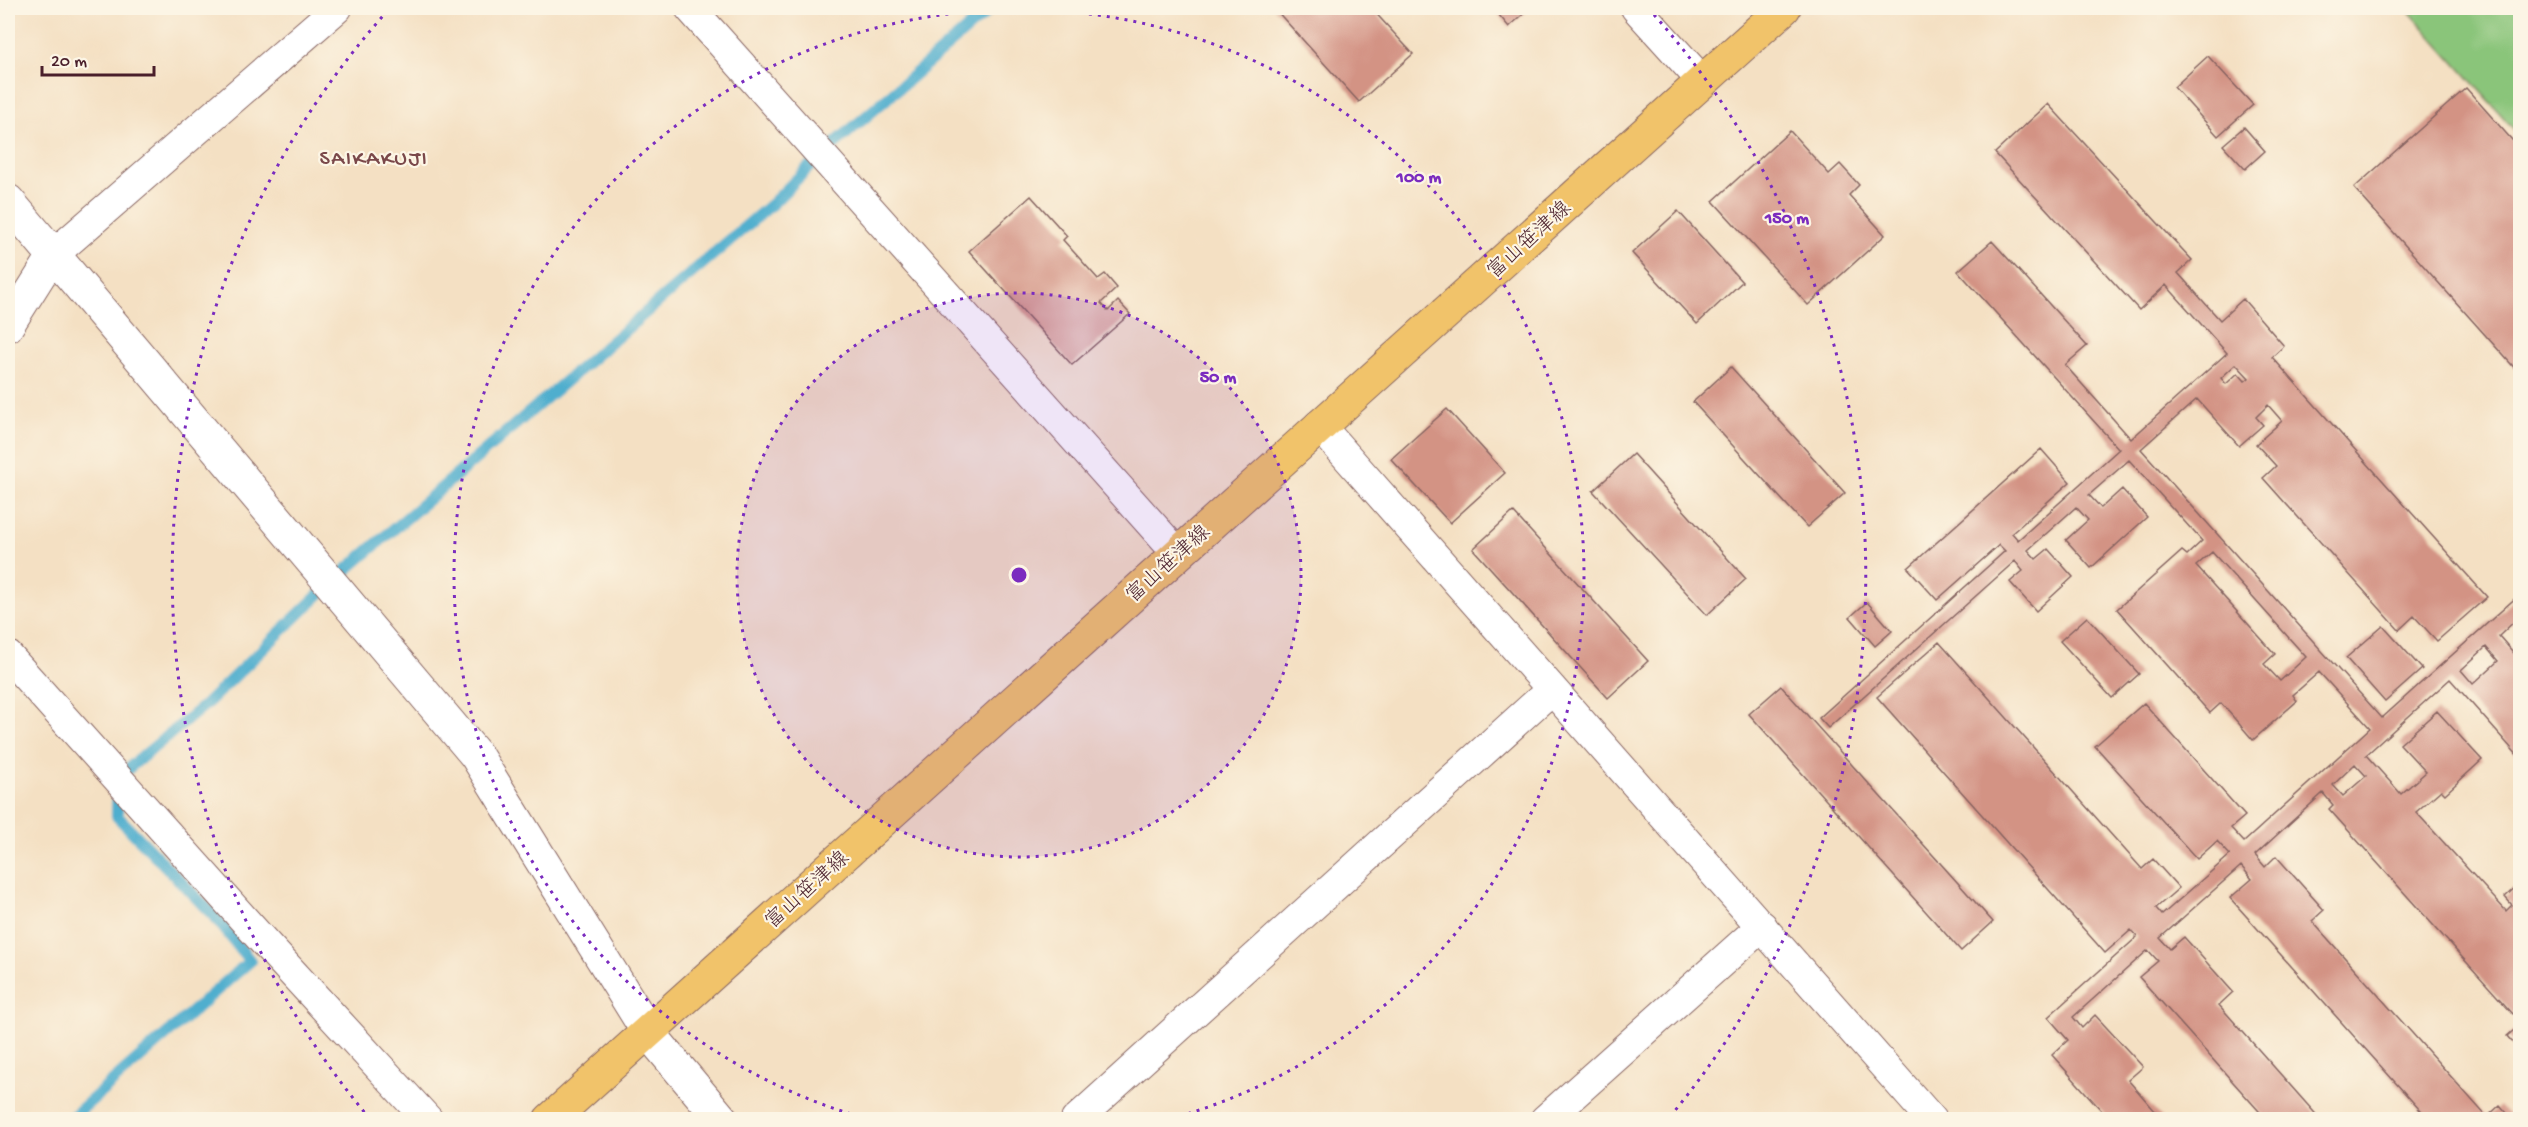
<svg xmlns="http://www.w3.org/2000/svg" width="2528" height="1127" font-family="'Gochi Hand','Klee One',sans-serif">
  <style>
    .park { fill: #8ac57a; stroke: #6a7252; stroke-width: 1.5 }
    .lines { fill: none; stroke-linecap: round; stroke-linejoin: round }
    .stream { stroke: #50aece; stroke-width: 12 }
    .building { fill: #d39384; fill-rule: evenodd }
    .minor-casing { stroke: #866360; stroke-width: 32 }
    .tertiary-casing { stroke: #866360; stroke-width: 35 }
    .primary-casing { stroke: #866360; stroke-width: 35 }
    .minor { stroke: #fff; stroke-width: 30 }
    .tertiary { stroke: #fff; stroke-width: 33 }
    .primary { stroke: #f1c36a; stroke-width: 33 }
    .ring { fill: none; stroke: #7b2cbf; stroke-width: 3; stroke-dasharray: 3 6 }
    .labels { text-anchor: middle; stroke-width: 4.5; stroke-linejoin: round; paint-order: stroke }
    .street-label { font-size: 21px; fill: #4a1f2b; stroke: #fcf5e5 }
    .neighbourhood-label { font-size: 22px; letter-spacing: 1.5px; fill: #7a484a; stroke: #fcf5e5 }
    .centre { fill: #7b2cbf; stroke: #fcf5e5; stroke-width: 3 }
    .ring-label { font-size: 18px; text-anchor: middle; font-weight: bold; fill: #7b2cbf; stroke: #fcf5e5; stroke-width: 4.5; stroke-linejoin: round; paint-order: stroke }
  </style>
  <rect width="100%" height="100%" fill="#fcf5e5"/>
  <filter id="ink" filterUnits="userSpaceOnUse"><feTurbulence type="fractalNoise" baseFrequency=".0167" numOctaves="2"/><feDisplacementMap in="SourceGraphic" scale="12" xChannelSelector="R" yChannelSelector="G"/><feConvolveMatrix kernelMatrix="1 2 1 2 8 2 1 2 1" color-interpolation-filters="sRGB"/></filter>
  <filter id="wash" filterUnits="userSpaceOnUse"><feTurbulence type="fractalNoise" baseFrequency=".008" numOctaves="4" result="noise"/><feDisplacementMap in="SourceGraphic" scale="24" xChannelSelector="R" yChannelSelector="G"/><feGaussianBlur stdDeviation="1.35" result="paint"/><feColorMatrix in="noise" values="0 0 0 0 0 0 0 0 0 0 0 0 0 0 0 0 0 1.4 0 .05"/><feComposite in="paint" operator="in"/></filter>
  <g filter="url(#wash)">
    <rect width="100%" height="100%" fill="#f4e0c3"/>
    <polygon class="park" points="2406,8 2520,8 2520,136"/>
    <g class="lines">
      <polyline class="stream" points="69,1120 250,961 216,918 117,816 118,777 206,704 331,583 773,203 816,160 991,8"/>
    </g>
    <g id="blocks">
      <g class="building">
        <polygon points="1274,8 1371,8 1413,54 1359,102"/>
        <polygon points="1493,8 1530,8 1509,27"/>
        <polygon points="2208,56 2253,105 2218,136 2174,87"/>
        <polygon points="2466,88 2520,149 2520,374 2354,188"/>
        <path d="M 2048,104 L 2192,260 L 2178,273 L 2220,320 L 2243,299 L 2284,346 L 2272,357 L 2487,597 L 2437,641 L 2414,616 L 2399,630 L 2263,478 L 2276,466 L 2256,444 L 2282,421 L 2268,405 L 2256,417 L 2263,425 L 2239,446 L 2197,399 L 2141,449 L 2382,718 L 2520,594 L 2520,616 L 2499,636 L 2520,660 L 2520,758 L 2450,679 L 2366,755 L 2401,794 L 2426,772 L 2400,744 L 2437,711 L 2482,760 L 2445,794 L 2441,790 L 2416,812 L 2506,911 L 2512,905 L 2505,897 L 2520,883 L 2520,917 L 2515,922 L 2520,928 L 2520,1008 L 2513,1014 L 2329,809 L 2333,805 L 2323,793 L 2255,855 L 2265,867 L 2276,856 L 2324,910 L 2312,921 L 2487,1117 L 2500,1105 L 2513,1120 L 2429,1120 L 2230,898 L 2252,879 L 2241,866 L 2160,938 L 2170,949 L 2184,937 L 2233,992 L 2219,1005 L 2321,1120 L 2267,1120 L 2139,977 L 2158,961 L 2148,950 L 2073,1017 L 2082,1028 L 2095,1015 L 2143,1067 L 2128,1080 L 2163,1120 L 2110,1120 L 2052,1055 L 2068,1040 L 2048,1017 L 2137,937 L 2131,930 L 2105,953 L 1877,697 L 1939,642 L 2142,869 L 2153,859 L 2179,888 L 2156,908 L 2162,915 L 2230,855 L 2217,841 L 2197,859 L 2095,746 L 2144,703 L 2245,816 L 2231,828 L 2244,842 L 2370,728 L 2319,672 L 2293,695 L 2297,701 L 2253,740 L 2221,703 L 2210,713 L 2117,609 L 2182,551 L 2187,555 L 2202,541 L 2129,460 L 2089,495 L 2101,508 L 2122,489 L 2147,517 L 2091,568 L 2066,540 L 2088,520 L 2076,507 L 2028,550 L 2036,559 L 2048,549 L 2073,577 L 2036,611 L 2010,582 L 2023,571 L 2015,561 L 1828,728 L 1819,718 L 2005,551 L 1999,545 L 1937,600 L 1908,568 L 2041,449 L 2070,482 L 2012,533 L 2018,540 L 2119,449 L 1958,271 L 1992,241 L 2087,346 L 2065,365 L 2131,439 L 2227,353 L 2166,285 L 2139,310 L 1995,153 ZM 2236,364 L 2249,378 L 2245,381 L 2238,373 L 2226,384 L 2221,378 ZM 2212,552 L 2306,657 L 2280,681 L 2264,664 L 2275,654 L 2196,566 ZM 2486,647 L 2498,661 L 2473,684 L 2461,670 ZM 2355,764 L 2366,776 L 2343,796 L 2333,785 Z"/>
        <polygon points="2244,127 2265,151 2245,169 2223,145"/>
        <polygon points="1790,131 1829,174 1840,164 1859,185 1849,195 1885,235 1808,305 1713,201"/>
        <polygon points="1031,196 1067,236 1063,240 1098,279 1105,274 1117,288 1101,303 1108,311 1118,301 1130,314 1072,365 969,251"/>
        <polygon points="1678,211 1742,282 1697,324 1632,253"/>
        <polygon points="1731,367 1845,493 1807,527 1693,402"/>
        <polygon points="1447,409 1505,473 1450,523 1391,459"/>
        <polygon points="1633,454 1746,579 1707,615 1593,491"/>
        <polygon points="1513,512 1648,661 1608,698 1473,549"/>
        <polygon points="1867,602 1892,631 1875,646 1850,617"/>
        <polygon points="2087,617 2139,674 2112,698 2060,641"/>
        <polygon points="2383,626 2422,669 2385,702 2346,658"/>
        <polygon points="1781,686 1993,922 1961,951 1749,714"/>
        <polygon points="2520,1025 2520,1051 2507,1036"/>
      </g>
    </g>
  </g>
  <g filter="url(#ink)">
    <use href="#blocks" fill-opacity="0" stroke="#866360" stroke-width="1.5"/>
    <g class="lines">
      <defs>
        <g id="minor">
          <polyline points="690,8 1178,554"/>
          <polyline points="1636,8 1703,82"/>
          <polyline points="8,327 54,254 337,8"/>
          <polyline points="1319,425 1932,1120"/>
          <polyline points="8,656 265,943 428,1120"/>
          <polyline points="1076,1120 1551,690"/>
          <polyline points="1545,1120 1762,926"/>
        </g>
        <polyline id="tertiary" points="8,201 476,755 648,1032 722,1120"/>
        <polyline id="primary" points="550,1120 1784,8"/>
      </defs>
      <use href="#minor" class="minor-casing"/>
      <use href="#tertiary" class="tertiary-casing"/>
      <use href="#primary" class="primary-casing"/>
      <use href="#minor" class="minor"/>
      <use href="#tertiary" class="tertiary"/>
      <use href="#primary" class="primary"/>
    </g>
  </g>
  <circle cx="1019" cy="575" r="282" fill="#7b2cbf" fill-opacity=".12"/>
  <g class="ring">
    <circle cx="1019" cy="575" r="282"/>
    <path d="M868 1119A565 565 0 1 1 1170 1119"/>
    <path d="M370 1119A847 847 0 0 1 390 8M1648 8A847 847 0 0 1 1668 1119"/>
  </g>
  <g class="labels">
    <g class="street-label">
      <text transform="translate(1528 239) rotate(-42)" y="7">富山笹津線</text>
      <text transform="translate(1167 563) rotate(-42)" y="7">富山笹津線</text>
      <text transform="translate(806 889) rotate(-42)" y="7">富山笹津線</text>
    </g>
    <g class="neighbourhood-label">
      <text x="374" y="164">SAIKAKUJI</text>
    </g>
  </g>
  <circle cx="1019" cy="575" r="9" class="centre"/>
  <g class="ring-label">
    <text x="1419" y="182">100 m</text>
    <text x="1787" y="223">150 m</text>
    <text x="1218" y="382">50 m</text>
  </g>
  <rect width="2528" height="1127" fill="none" stroke="#fcf5e5" stroke-width="30"/>
  <path d="M42 66v9h112v-9" fill="none" stroke="#4a1f2b" stroke-width="3"/>
  <text x="51" y="66" font-size="18" fill="#4a1f2b" stroke="#fcf5e5" stroke-width="4.5" paint-order="stroke">20 m</text>
</svg>
